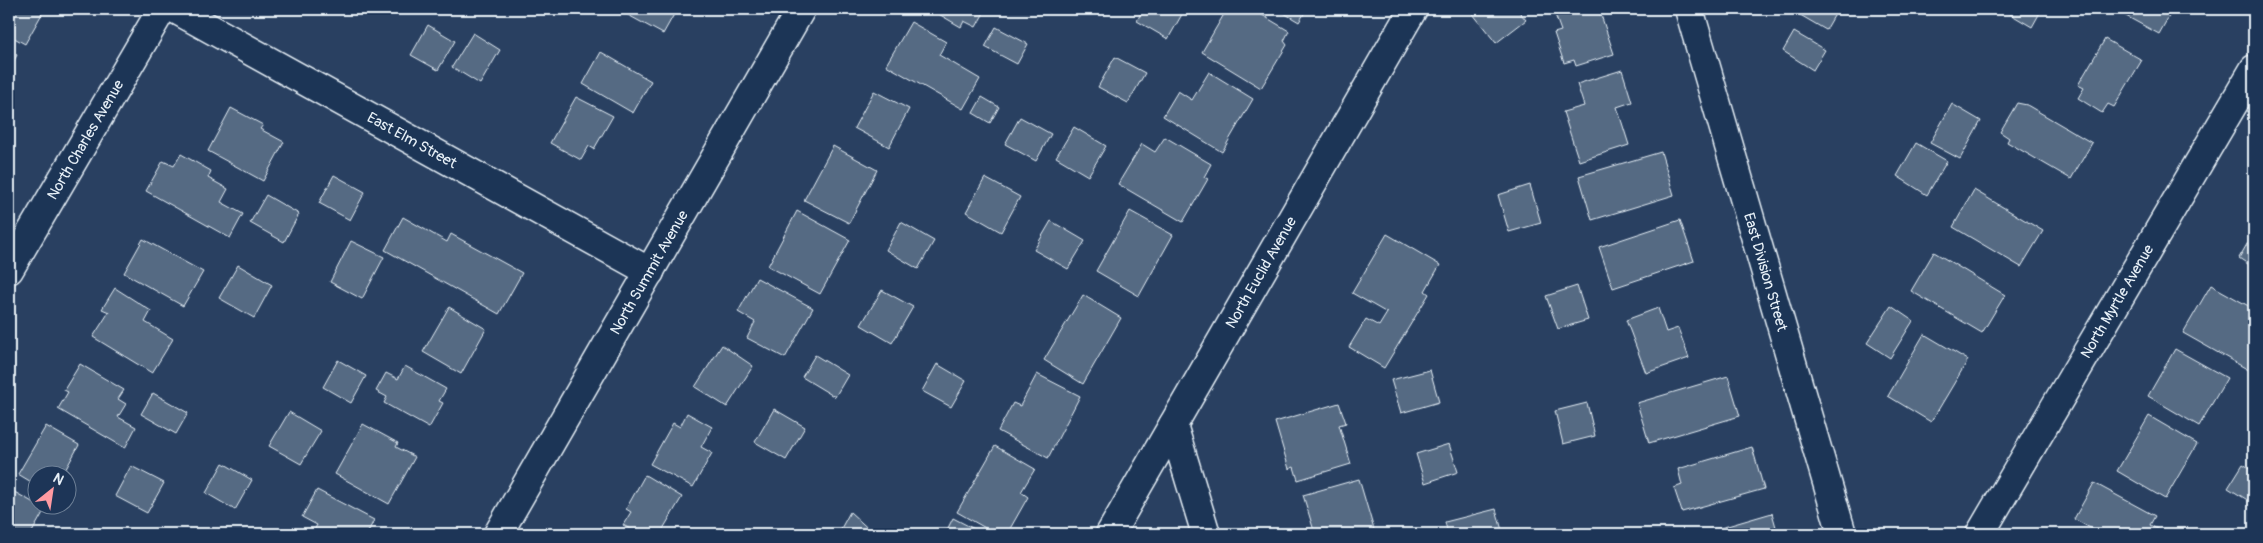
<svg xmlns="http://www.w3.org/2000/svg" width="2263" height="543" font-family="Pangolin,sans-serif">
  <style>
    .building { fill: #556a83; stroke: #e8f1f8 }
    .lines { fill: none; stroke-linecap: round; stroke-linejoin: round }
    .minor-casing { stroke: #e8f1f8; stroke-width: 31 }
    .minor { stroke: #1d3557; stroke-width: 28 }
    .labels { text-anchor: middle; stroke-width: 4; stroke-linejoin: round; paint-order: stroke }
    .street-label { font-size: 15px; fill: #e8f1f8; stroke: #1d3557 }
  </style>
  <rect width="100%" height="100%" fill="#294061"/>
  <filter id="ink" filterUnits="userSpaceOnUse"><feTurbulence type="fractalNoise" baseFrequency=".02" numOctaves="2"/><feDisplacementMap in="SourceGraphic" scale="10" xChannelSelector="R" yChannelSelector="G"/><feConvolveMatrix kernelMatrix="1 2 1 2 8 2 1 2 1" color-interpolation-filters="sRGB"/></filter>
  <g filter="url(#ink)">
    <g class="building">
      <polygon points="9,9 38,9 43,12 25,44 9,35"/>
      <polygon points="617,9 677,9 663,34"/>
      <polygon points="930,9 986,9 976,27 964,21 961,27"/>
      <polygon points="1143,9 1185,9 1168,39 1137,21"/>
      <polygon points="1227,9 1252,9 1289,31 1284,41 1287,45 1261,88 1202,52"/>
      <polygon points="1277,9 1307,9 1299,22"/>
      <polygon points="1479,9 1517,9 1526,20 1496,43 1473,14"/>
      <polygon points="1553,9 1599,9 1614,54 1576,66 1574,60 1564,63 1554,33 1561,31"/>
      <polygon points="1790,9 1838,9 1826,30"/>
      <polygon points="2006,9 2042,9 2032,27 2005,11"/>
      <polygon points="2113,9 2173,9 2159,34"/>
      <polygon points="911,22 946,42 939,55 980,79 963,109 886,65"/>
      <polygon points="428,25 455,41 438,70 411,55"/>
      <polygon points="996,27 1028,44 1017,64 985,47"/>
      <polygon points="1794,32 1825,50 1813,70 1783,51"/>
      <polygon points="473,33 500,50 480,84 452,67"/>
      <polygon points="2105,39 2142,60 2114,107 2108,104 2102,113 2078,98 2084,88 2078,85"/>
      <polygon points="9,50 17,55 9,70"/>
      <polygon points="601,52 651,81 633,113 583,84"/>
      <polygon points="1115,57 1145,73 1128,103 1098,87"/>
      <polygon points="1622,70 1632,102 1617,107 1629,145 1579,161 1563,112 1584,106 1577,84"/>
      <polygon points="1209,72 1253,99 1222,152 1163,116 1178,91 1192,100"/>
      <polygon points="874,91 909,109 889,147 854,128"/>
      <polygon points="576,97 613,116 594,149 589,146 581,160 550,143"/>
      <polygon points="982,97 999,107 990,123 973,113"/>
      <polygon points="2017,103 2027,105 2092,143 2071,179 2007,142 2009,138 2000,132"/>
      <polygon points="1952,104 1981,121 1960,159 1930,143"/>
      <polygon points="231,108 263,125 260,129 284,142 263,181 208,151"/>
      <polygon points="1020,117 1051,134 1036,161 1005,144"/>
      <polygon points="1074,127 1106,146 1088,176 1056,157"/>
      <polygon points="1165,137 1211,164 1204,177 1208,179 1183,222 1118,184 1142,144 1155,152"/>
      <polygon points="1916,143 1947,161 1927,195 1897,176"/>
      <polygon points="833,146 877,170 849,223 804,200"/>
      <polygon points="1661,152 1674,195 1592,220 1579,176"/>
      <polygon points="181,154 211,171 208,178 228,189 221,202 243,214 230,238 146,191 163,161 174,166"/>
      <polygon points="334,175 365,192 350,220 319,203"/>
      <polygon points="985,178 1020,197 1001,232 966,212"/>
      <polygon points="1530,185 1541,223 1509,232 1498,195"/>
      <polygon points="1974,190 2043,231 2021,267 1953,227"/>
      <polygon points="266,195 299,214 284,242 250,223"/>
      <polygon points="797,211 850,240 820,294 768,266"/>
      <polygon points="1130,211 1173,235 1139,296 1096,271"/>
      <polygon points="403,217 447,242 451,234 522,273 499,314 385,250"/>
      <polygon points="1680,220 1694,261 1613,288 1599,247"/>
      <polygon points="1051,221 1085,241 1068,269 1034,250"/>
      <polygon points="901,222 934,241 918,269 886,250"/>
      <polygon points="2254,232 2254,268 2239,258"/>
      <polygon points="1387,234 1440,265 1425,291 1429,294 1384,368 1349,347 1366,319 1379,326 1387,313 1352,293"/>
      <polygon points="143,239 203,272 183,306 124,273"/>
      <polygon points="351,241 384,257 362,299 330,282"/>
      <polygon points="1934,252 2005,295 1982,333 1911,291"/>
      <polygon points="238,265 272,285 254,318 219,298"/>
      <polygon points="757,278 813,308 785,358 747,338 755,322 738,312"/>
      <polygon points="2211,285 2254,309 2254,373 2183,333"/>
      <polygon points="1577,286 1588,320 1558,329 1546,296"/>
      <polygon points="115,288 151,311 145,322 173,339 152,373 93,337 109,312 102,309"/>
      <polygon points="882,290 913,307 892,343 861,325"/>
      <polygon points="1083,295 1121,318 1083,384 1044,360"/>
      <polygon points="1891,306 1913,321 1890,358 1867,343"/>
      <polygon points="449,307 486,329 461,374 423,352"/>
      <polygon points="1658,308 1666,332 1678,328 1689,358 1646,373 1626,320"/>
      <polygon points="1924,334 1968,360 1931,422 1888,396"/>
      <polygon points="722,345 753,366 727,407 695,387"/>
      <polygon points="2175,349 2227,378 2199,426 2148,396"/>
      <polygon points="815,355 848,375 835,397 802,377"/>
      <polygon points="338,360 366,376 351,403 323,387"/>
      <polygon points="80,364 124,390 118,399 126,404 118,417 136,427 125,448 58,409 68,392 64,390"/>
      <polygon points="937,364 966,381 951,407 922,391"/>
      <polygon points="405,366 446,389 439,401 443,403 429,428 384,403 387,397 376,391 386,373 398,379"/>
      <polygon points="1430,370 1439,402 1401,413 1391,380"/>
      <polygon points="1037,374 1080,396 1048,458 998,431 1013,403 1020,406"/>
      <polygon points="1728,376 1740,416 1649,443 1637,403"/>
      <polygon points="153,393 188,413 176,434 141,414"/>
      <polygon points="1339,403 1346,423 1339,425 1351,464 1298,480 1294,467 1289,469 1275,422"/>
      <polygon points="1587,403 1595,436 1563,444 1555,411"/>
      <polygon points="774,409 805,427 786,460 755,442"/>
      <polygon points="289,412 321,431 301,464 269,446"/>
      <polygon points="687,413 712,427 701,447 712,453 693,487 650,464 673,423 680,427"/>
      <polygon points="2149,416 2197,444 2165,499 2117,471"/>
      <polygon points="363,424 398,443 396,447 415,457 389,504 335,474"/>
      <polygon points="46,426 79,445 62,476 38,476 38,486 18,474"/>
      <polygon points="1449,444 1458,472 1425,483 1416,454"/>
      <polygon points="995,446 1035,469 1021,492 1028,497 1007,534 1001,531 996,534 957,512"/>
      <polygon points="1752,447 1764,489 1682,512 1674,488 1682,485 1678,469"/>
      <polygon points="223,463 252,480 235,510 206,493"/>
      <polygon points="2243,464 2254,471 2254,504 2228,488"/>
      <polygon points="131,466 164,483 147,513 115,496"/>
      <polygon points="645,475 682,497 660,534 639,534 623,525 631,512 626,509"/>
      <polygon points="1359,479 1375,533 1315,534 1303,495"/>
      <polygon points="2094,483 2155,516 2150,525 2166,534 2101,534 2074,519"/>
      <polygon points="9,489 45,509 31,534 9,534"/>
      <polygon points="317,490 374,520 367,534 318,534 313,532 317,525 302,517"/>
      <polygon points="1496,509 1503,534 1448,534 1445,522"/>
      <polygon points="850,512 874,534 838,534"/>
      <polygon points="1772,513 1778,534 1700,534"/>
      <polygon points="953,518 984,534 945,534"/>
    </g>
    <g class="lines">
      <defs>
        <g id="minor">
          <path id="s1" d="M 175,9 L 650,272"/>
          <path id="s2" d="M 1689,9 L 1842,534"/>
          <path id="s3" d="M 9,270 L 162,9"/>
          <polyline points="1173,425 1206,534"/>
          <path id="s4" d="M 498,534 L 801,9"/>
          <path id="s5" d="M 1110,534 L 1413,9"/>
          <path id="s6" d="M 1980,534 L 2254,69"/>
        </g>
      </defs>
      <use href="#minor" class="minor-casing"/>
      <use href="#minor" class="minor"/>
    </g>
  </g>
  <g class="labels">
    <g class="street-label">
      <text dy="5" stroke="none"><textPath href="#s3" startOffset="151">North Charles Avenue</textPath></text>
      <text dy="5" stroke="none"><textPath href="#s1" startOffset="271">East Elm Street</textPath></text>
      <text dy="5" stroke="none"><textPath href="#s5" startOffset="302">North Euclid Avenue</textPath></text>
      <text dy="5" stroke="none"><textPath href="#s4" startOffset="302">North Summit Avenue</textPath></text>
      <text dy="5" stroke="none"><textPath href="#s2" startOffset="274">East Division Street</textPath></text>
      <text dy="5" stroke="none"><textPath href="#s6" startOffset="270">North Myrtle Avenue</textPath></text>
    </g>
  </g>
  <rect width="2263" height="543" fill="none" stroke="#1d3557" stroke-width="30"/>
  <rect x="15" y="15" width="2233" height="513" fill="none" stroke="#e8f1f8" stroke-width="2" filter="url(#ink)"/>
  <g transform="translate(52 490) rotate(30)"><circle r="24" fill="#1d3557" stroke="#6e8097"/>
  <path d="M0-4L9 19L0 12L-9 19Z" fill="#ff9aa2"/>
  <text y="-8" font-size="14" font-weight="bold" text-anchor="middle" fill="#e8f1f8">N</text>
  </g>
</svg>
